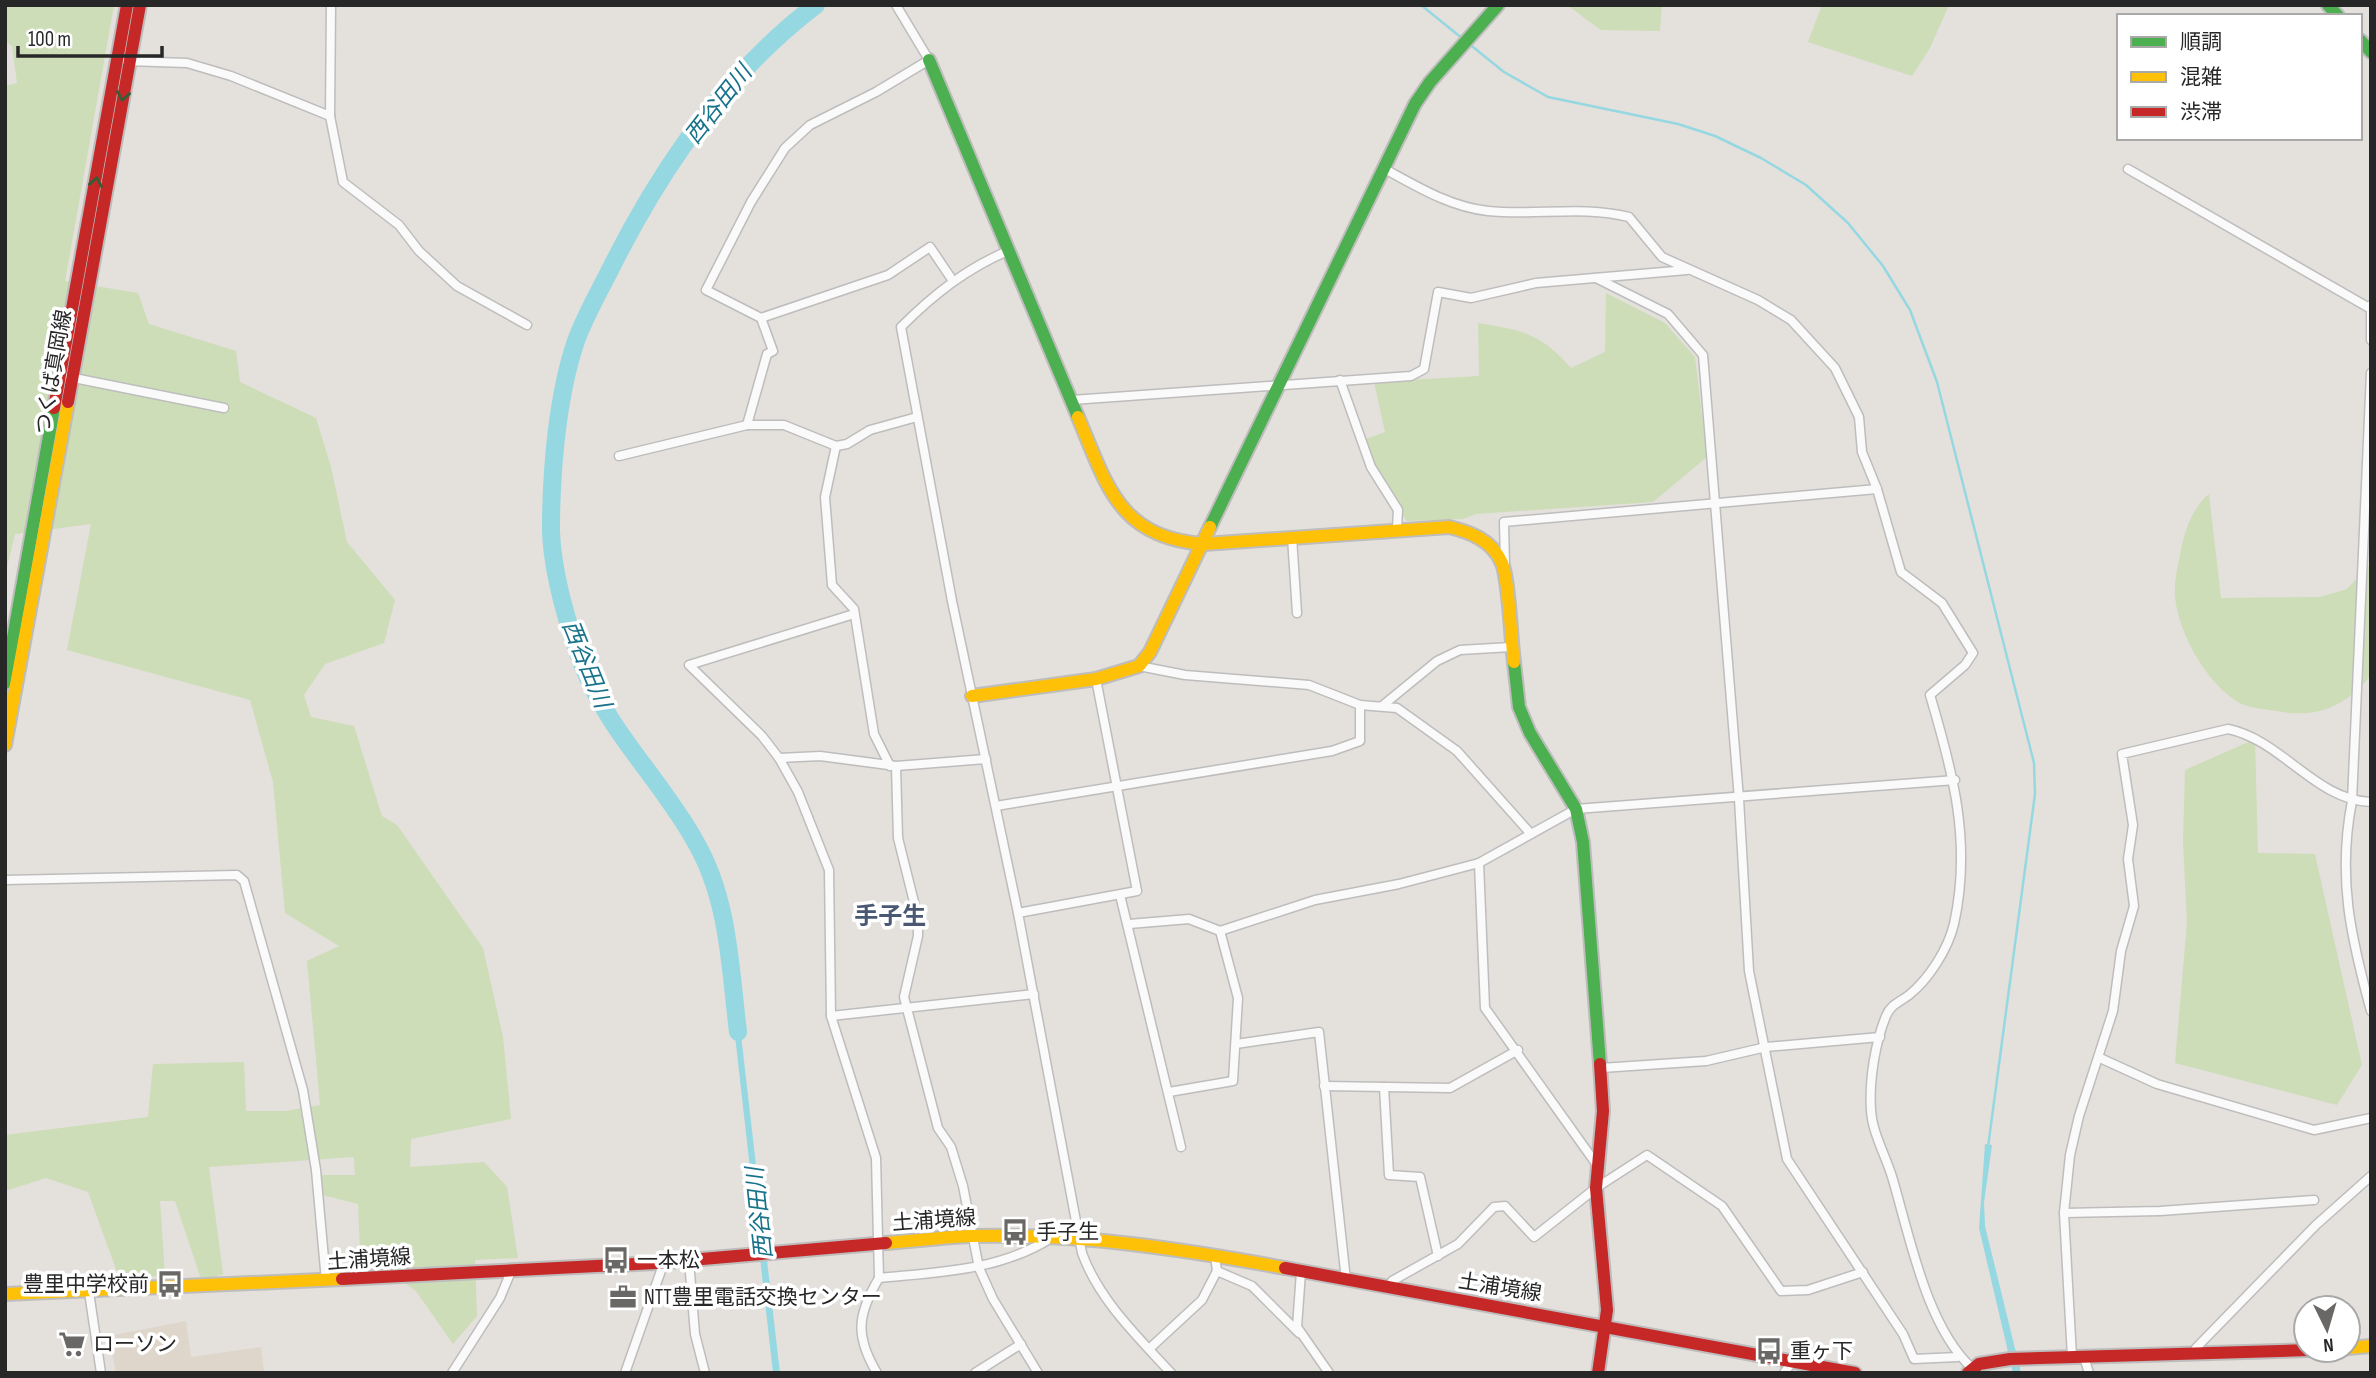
<svg xmlns="http://www.w3.org/2000/svg" width="2376" height="1378" font-family="'Sofia Sans Condensed','Noto Sans JP',sans-serif">
  <style>
    .education { fill: #dfd6cb }
    .green { fill: #ccddb7 }
    .water { fill: #95d8e1 }
    .lines { fill: none; stroke-linecap: round; stroke-linejoin: round }
    .stream { stroke: #95d8e1; stroke-width: 2.5 }
    .river { stroke: #95d8e1; stroke-width: 18 }
    .street-casing { stroke: #bebdbd; stroke-width: 11 }
    .fast-casing { stroke: #bebdbd; stroke-width: 16 }
    .slow-casing { stroke: #bebdbd; stroke-width: 16 }
    .jam-casing { stroke: #bebdbd; stroke-width: 16 }
    .street { stroke: #fbfafa; stroke-width: 8 }
    .fast { stroke: #4caf50; stroke-width: 12 }
    .slow { stroke: #ffc107; stroke-width: 12 }
    .jam { stroke: #c62828; stroke-width: 12 }
    .oneway { stroke: #365d37 }
    .labels { text-anchor: middle; stroke-width: 7; stroke-linejoin: round; paint-order: stroke }
    .street-label { font-size: 21px; fill: #272727; stroke: #fff }
    .poi-label { font-size: 21px; fill: #272727; stroke: #fff; text-anchor: start }
    .water-label { font-size: 23px; font-style: italic; fill: #17728a; stroke: #fff }
    .quarter-label { font-size: 24px; font-weight: bold; fill: #4b5873; stroke: #fff }
  </style>
  <rect width="100%" height="100%" fill="#e4e0dc"/>
  <polygon class="education" points="186,1321 191,1357 261,1347 264,1373 116,1373 109,1336"/>
  <g class="green">
    <polygon points="5,5 114,5 65,281 138,293 149,324 236,351 240,382 316,418 331,467 347,542 395,600 384,643 325,664 304,695 311,717 354,726 382,816 397,825 483,948 503,1037 511,1119 411,1139 410,1167 484,1162 507,1187 518,1258 475,1260 477,1316 453,1344 416,1291 360,1250 358,1204 322,1195 321,1175 355,1175 354,1157 209,1167 223,1274 202,1282 175,1201 160,1201 165,1275 120,1280 88,1192 46,1178 5,1191 5,1135 148,1117 153,1064 244,1062 246,1111 286,1111 320,1105 307,961 339,946 285,913 273,782 250,700 67,650 91,524 15,534 5,575 5,86 17,83 12,46 5,41"/>
    <polygon points="1567,5 1662,5 1660,31 1601,30"/>
    <polygon points="1822,5 1949,5 1930,48 1912,76 1808,42"/>
    <path d="M 1606,293 L 1665,323 L 1695,357 L 1707,457 L 1653,502 L 1476,514 L 1463,519 L 1407,521 L 1379,484 L 1363,440 L 1385,432 L 1374,382 L 1479,376 L 1478,323 C 1521,330 1541,333 1571,368 L 1605,352 Z"/>
    <path d="M 2209,494 L 2221,598 L 2320,597 L 2347,589 L 2371,564 L 2371,675 C 2348,704 2320,718 2283,712 C 2268,709 2249,709 2236,701 C 2205,680 2179,634 2175,597 C 2174,583 2177,569 2180,555 C 2184,533 2191,509 2209,494 Z"/>
    <polygon points="2255,739 2258,853 2315,854 2362,1065 2337,1105 2175,1063 2187,922 2183,843 2185,770"/>
  </g>
  <g class="water">
    <polygon points="732,1009 738,1009 780,1373 773,1373"/>
    <polygon points="1985,1144 1992,1145 1984,1203 1985,1226 2021,1373 2013,1373 1979,1228"/>
  </g>
  <g class="lines">
    <g class="stream">
      <polyline points="1421,5 1463,39"/>
      <polyline points="1468,43 1504,72 1548,97 1678,124 1715,136 1761,158 1806,185 1848,223 1883,266 1910,310 1937,382 2034,763 2035,794 1988,1147"/>
    </g>
    <path class="river" d="M 738,1032 C 730,967 729,899 695,841 C 661,780 609,732 583,666 C 568,628 552,571 551,530 C 551,473 557,396 576,341 C 585,316 599,292 611,268 C 661,168 726,73 816,5"/>
    <defs>
      <g id="street">
        <polyline points="331,5 330,116 343,182 399,225 419,251 457,286 527,325"/>
        <polyline points="126,61 187,63 231,76 330,116"/>
        <path d="M 1383,168 C 1416,186 1450,207 1488,211 C 1536,216 1582,205 1629,217 L 1662,257 L 1758,300 L 1791,320 L 1835,368 L 1859,417 L 1862,452 L 1877,489 L 1901,572 L 1942,603 L 1973,653 L 1965,665 L 1930,695 C 1953,772 1972,843 1954,924 C 1948,949 1929,979 1909,995 C 1900,1002 1891,1004 1886,1016 C 1875,1043 1869,1081 1871,1110 C 1872,1133 1887,1158 1893,1180 C 1910,1238 1927,1327 1972,1368"/>
        <polyline points="2128,169 2371,309"/>
        <path d="M 1010,250 C 967,268 934,294 901,327 L 952,601 L 1018,913 L 1082,1253 C 1099,1300 1138,1337 1171,1373"/>
        <polyline points="1596,278 1668,314 1703,355 1739,799 1749,971 1787,1159 1903,1334 1914,1359 1957,1357"/>
        <polyline points="2371,305 2371,340"/>
        <polyline points="761,318 888,275 930,247 953,281"/>
        <path d="M 2371,373 L 2352,801 C 2337,878 2351,938 2371,1011"/>
        <polyline points="69,377 224,408"/>
        <polyline points="1340,380 1371,467 1398,510 1397,528"/>
        <polyline points="1072,400 1411,376 1424,369 1438,292 1471,298 1536,283 1687,270"/>
        <polyline points="747,425 767,354 773,351 761,318 706,290 751,202 785,148 810,125 876,92 929,60 896,5"/>
        <polyline points="836,446 825,497 832,585 854,609 874,734 890,766"/>
        <polyline points="619,456 747,425 784,425 836,446 847,444 870,430 917,417"/>
        <polyline points="1292,537 1297,613"/>
        <polyline points="1505,565 1504,522 1877,489"/>
        <path d="M 854,614 L 689,665 L 762,736 L 779,758 L 798,792 L 829,870 L 831,1016 L 876,1158 L 879,1278 C 857,1315 855,1336 877,1373"/>
        <polyline points="1139,666 1185,675 1309,685 1360,705 1397,708 1457,751 1531,834"/>
        <polyline points="1382,706 1437,661 1460,650 1511,647"/>
        <polyline points="779,758 820,756 896,766 986,759"/>
        <polyline points="896,766 898,838 918,918 918,936 904,997 938,1128 951,1147 963,1186 979,1268 993,1299 1038,1373"/>
        <polyline points="996,806 1332,751 1360,741 1360,705"/>
        <polyline points="1479,863 1485,1008 1597,1165"/>
        <polyline points="5,880 237,875 244,881 303,1090 316,1170 326,1281"/>
        <polyline points="1120,895 1181,1147"/>
        <polyline points="1018,913 1137,891 1096,679"/>
        <polyline points="1129,924 1189,919 1220,931 1315,900 1399,884 1479,863 1576,809 1955,780"/>
        <polyline points="831,1016 1034,994"/>
        <polyline points="1236,1044 1319,1032 1346,1280"/>
        <polyline points="2100,1058 2157,1084 2314,1130 2371,1118"/>
        <polyline points="1601,1068 1706,1061 1766,1047 1880,1037"/>
        <polyline points="1324,1086 1450,1088 1518,1050"/>
        <polyline points="1384,1087 1389,1175 1420,1177 1438,1256"/>
        <polyline points="1169,1092 1233,1081 1238,998 1220,931"/>
        <polyline points="2064,1213 2160,1211 2314,1200"/>
        <polyline points="1215,1256 1217,1271 1252,1286 1299,1333"/>
        <polyline points="689,1260 695,1334 705,1373"/>
        <polyline points="1301,1272 1297,1327 1329,1373"/>
        <path d="M 879,1278 C 939,1272 999,1271 1051,1238"/>
        <polyline points="1391,1288 1392,1281 1458,1244 1494,1207 1505,1206 1534,1237 1596,1188 1647,1155 1722,1206 1781,1291 1808,1290 1863,1272"/>
        <polyline points="89,1292 101,1373"/>
        <polyline points="1149,1349 1202,1300 1217,1271"/>
        <polyline points="2196,1354 2196,1348 2316,1225 2371,1176"/>
        <path d="M 2072,1357 L 2064,1213 L 2070,1155 L 2079,1116 L 2113,1011 L 2121,951 L 2134,906 L 2128,859 L 2133,825 L 2122,754 L 2228,729 C 2282,740 2315,800 2371,802"/>
        <polyline points="2084,1357 2089,1373"/>
        <polyline points="452,1373 500,1298 512,1269"/>
        <polyline points="625,1373 664,1262"/>
        <polyline points="975,1373 1021,1344"/>
        <polyline points="1784,1373 1793,1361"/>
      </g>
      <g id="fast">
        <polyline points="2328,5 2338,16"/>
        <polyline points="2360,40 2371,52"/>
        <polyline points="929,60 1078,417"/>
        <polyline points="1210,527 1415,104 1430,82 1498,5"/>
        <polyline points="1514,662 1519,707 1530,733 1576,809 1583,842 1600,1064"/>
        <polyline points="5,683 54,408"/>
      </g>
      <g id="slow">
        <path d="M 1078,417 C 1107,486 1119,538 1204,544 L 1449,527 C 1470,532 1492,540 1502,563 C 1509,580 1511,640 1514,662"/>
        <polyline points="972,696 1096,679 1139,666 1150,652 1210,527"/>
        <polyline points="5,745 68,402"/>
        <path d="M 886,1243 C 914,1241 943,1237 971,1236 C 1077,1233 1182,1249 1285,1268"/>
        <polyline points="5,1294 342,1279"/>
        <polyline points="2348,1348 2371,1346"/>
      </g>
      <g id="jam">
        <polyline points="68,402 140,5"/>
        <polyline points="54,408 127,5"/>
        <polyline points="1285,1268 1855,1373"/>
        <polyline points="342,1279 656,1263 886,1243"/>
        <polyline points="1598,1373 1607,1310 1596,1188 1603,1111 1600,1064"/>
        <polyline points="1968,1373 1979,1364 2010,1359 2310,1350"/>
      </g>
    </defs>
    <use href="#street" class="street-casing"/>
    <use href="#fast" class="fast-casing"/>
    <use href="#slow" class="slow-casing"/>
    <use href="#jam" class="jam-casing"/>
    <use href="#street" class="street"/>
    <use href="#fast" class="fast"/>
    <use href="#slow" class="slow"/>
    <use href="#jam" class="jam"/>
  </g>
  <defs><path id="oneway-chevron" d="M-2-3.5L2.5 0L-2 3.5" fill="none" stroke-width="1.6" stroke-linecap="round" stroke-linejoin="round" transform="scale(1.75)"/></defs>
  <g class="oneway">
    <use href="#oneway-chevron" transform="translate(123 96) rotate(100)"/>
    <use href="#oneway-chevron" transform="translate(96 182) rotate(-80)"/>
  </g>
  <defs>
    <symbol id="bus-bare" viewBox="-9 -9 18 18"><path d="M-5-6H5V4H4V6H2V4H-2V6H-4V4H-5ZM-3.5-4V0h7V-4ZM-3.5 1.2v1.5H-2V1.2ZM2 1.2v1.5H3.5V1.2Z" fill="#696866" stroke="#fff" stroke-width="2.5" paint-order="stroke"/></symbol>
    <symbol id="office-bare" viewBox="-9 -9 18 18"><path d="M-6-3h4V-5.5h4V-3h4V5H-6ZM-1-4.5V-3h2v-1.5ZM-6 0V1H6V0Z" fill="#696866" stroke="#fff" stroke-width="2.5" paint-order="stroke"/></symbol>
    <symbol id="supermarket-bare" viewBox="-9 -9 18 18"><path d="M-6-5.5h2.5l.6 2H6L4.5 2H-2.5L-4.4-4H-6ZM-1.5 3.2a1.3 1.3 0 1 0 .1 0ZM3 3.2a1.3 1.3 0 1 0 .1 0Z" fill="#696866" stroke="#fff" stroke-width="2.5" paint-order="stroke"/></symbol>
  </defs>
  <g fill-rule="evenodd">
    <use href="#bus-bare" x="996" y="1213" width="38" height="38"/>
    <use href="#bus-bare" x="597" y="1241" width="38" height="38"/>
    <use href="#bus-bare" x="151" y="1265" width="38" height="38"/>
    <use href="#office-bare" x="604" y="1278" width="38" height="38"/>
    <use href="#supermarket-bare" x="53" y="1325" width="38" height="38"/>
    <use href="#bus-bare" x="1750" y="1332" width="38" height="38"/>
  </g>
  <g class="labels">
    <g class="street-label">
      <text transform="translate(53 372) rotate(-80)" y="7">つくば真岡線</text>
      <text transform="translate(934 1220) rotate(-4)" y="7">土浦境線</text>
      <text transform="translate(369 1259) rotate(-4)" y="7">土浦境線</text>
      <text transform="translate(1500 1287) rotate(9)" y="7">土浦境線</text>
    </g>
    <g class="poi-label">
      <text x="1036" y="1239">手子生</text>
      <text x="637" y="1267">一本松</text>
      <text x="149" y="1291" text-anchor="end">豊里中学校前</text>
      <text x="644" y="1304">NTT豊里電話交換センター</text>
      <text x="93" y="1351">ローソン</text>
      <text x="1790" y="1358">重ヶ下</text>
    </g>
    <g class="water-label">
      <text transform="translate(718 104) rotate(-52)" y="8">西谷田川</text>
      <text transform="translate(587 664) rotate(68)" y="8">西谷田川</text>
      <text transform="translate(759 1213) rotate(-96)" y="8">西谷田川</text>
    </g>
    <g class="quarter-label">
      <text x="890" y="924">手子生</text>
    </g>
  </g>
  <rect width="2376" height="1378" fill="none" stroke="#272727" stroke-width="14"/>
  <rect x="2117" y="14" width="245" height="126" fill="#ffffff" stroke="#a9a9a9" stroke-width="2"/>
  <rect x="2131" y="37" width="35" height="10" fill="#4caf50" stroke="#a9a9a9" stroke-width="2"/>
  <text x="2180" y="49" font-size="21" fill="#272727">順調</text>
  <rect x="2131" y="72" width="35" height="10" fill="#ffc107" stroke="#a9a9a9" stroke-width="2"/>
  <text x="2180" y="84" font-size="21" fill="#272727">混雑</text>
  <rect x="2131" y="107" width="35" height="10" fill="#c62828" stroke="#a9a9a9" stroke-width="2"/>
  <text x="2180" y="119" font-size="21" fill="#272727">渋滞</text>
  <g transform="translate(2327 1329) rotate(175)"><circle r="33" fill="#ffffff" stroke="#a9a9a9" stroke-width="2"/>
  <path d="M0-5L12 26L0 18L-12 26Z" fill="#696866"/>
  <text y="-10" font-size="19" font-weight="bold" text-anchor="middle" fill="#272727">N</text>
  </g>
  <path d="M18 46v10h144v-10" fill="none" stroke="#272727" stroke-width="3.5"/>
  <text x="28" y="46" font-size="21" fill="#272727" stroke="#ffffff" stroke-width="5" paint-order="stroke">100 m</text>
</svg>
